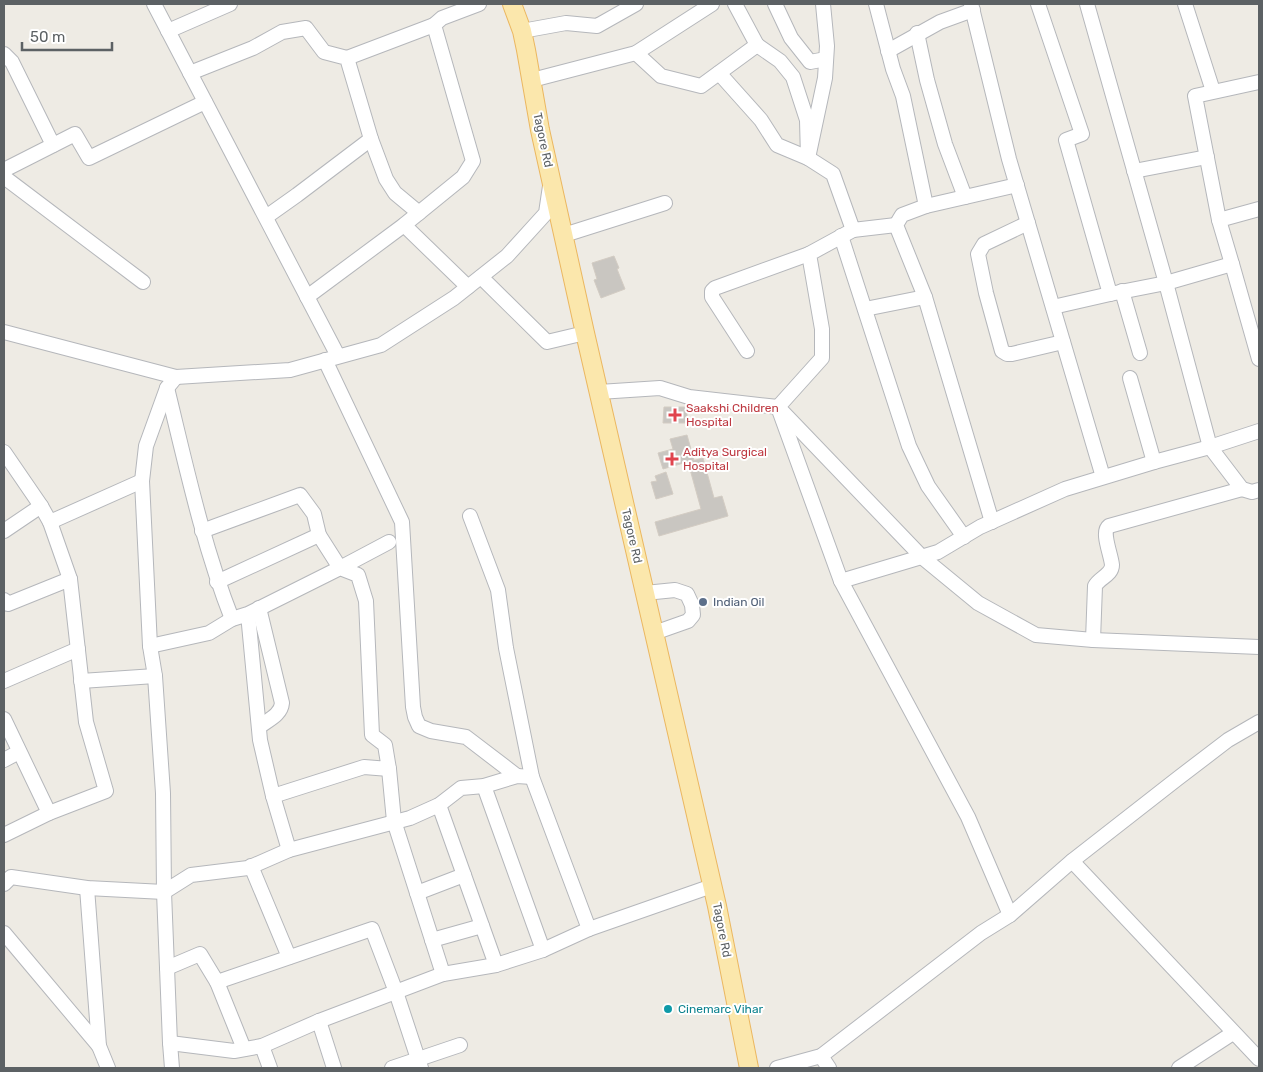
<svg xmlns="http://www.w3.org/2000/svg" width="1263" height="1072" font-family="Rubik,sans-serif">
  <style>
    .building { fill: #c9c6c1; stroke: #d3ccc3 }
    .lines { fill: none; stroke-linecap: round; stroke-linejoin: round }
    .minor-casing { stroke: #b5b7bb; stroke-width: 16 }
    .major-casing { stroke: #ebb760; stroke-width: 20 }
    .minor { stroke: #fff; stroke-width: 14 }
    .major { stroke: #fbe7ac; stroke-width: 18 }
    .health-dot { fill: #e0444e; stroke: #fff; stroke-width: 2 }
    .service-dot { fill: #5c6f8a; stroke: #fff; stroke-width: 2 }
    .culture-dot { fill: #0f9aa8; stroke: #fff; stroke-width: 2 }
    .labels { text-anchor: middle; stroke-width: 4; stroke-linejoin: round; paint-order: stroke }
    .street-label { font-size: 12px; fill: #5c6164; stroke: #fff }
    .health-label { font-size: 12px; fill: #be3a42; stroke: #fff; text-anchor: start }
    .service-label { font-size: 12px; fill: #4e5e75; stroke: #fff; text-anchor: start }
    .culture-label { font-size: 12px; fill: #0d838f; stroke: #fff; text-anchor: start }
  </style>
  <rect width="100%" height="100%" fill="#eeebe4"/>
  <g class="building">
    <polygon points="614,256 619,268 617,269 625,289 601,298 594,280 597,279 592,263"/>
    <polygon points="664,407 687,407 687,423 663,423"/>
    <polygon points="687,435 694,460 663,469 658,453 673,449 670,439"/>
    <polygon points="703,458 714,498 722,496 728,516 659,536 655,522 701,509 688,462"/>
    <polygon points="666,472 673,494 656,499 651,482 657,481 655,476"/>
  </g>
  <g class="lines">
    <defs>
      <g id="minor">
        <polyline points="154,4 338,356"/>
        <polyline points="775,4 791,38 810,62 826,59"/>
        <polyline points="876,4 893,69 903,96 926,206 902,215 896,225 925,297 992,522"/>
        <polyline points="971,4 1009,159 1103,477"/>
        <polyline points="1038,4 1082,134 1066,140 1110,294"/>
        <polyline points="1087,4 1166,283 1210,447 1242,489 1252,492 1259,490"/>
        <polyline points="1185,4 1213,91"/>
        <polyline points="434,25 442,18 479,4"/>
        <polyline points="168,31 230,4"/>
        <polyline points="522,31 566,23 597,26 636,4"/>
        <polyline points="917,33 927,80 945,144 965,197"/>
        <polyline points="757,45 780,61 793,77 807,120 808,158 833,174 853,230 896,225"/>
        <polyline points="888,51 940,22 973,10"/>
        <polyline points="636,53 661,76 701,86 757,45 735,4"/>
        <polyline points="4,54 12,62 53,145"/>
        <polyline points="190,73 253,48 282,32 306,28 324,52 347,58 371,139 297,195 266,217"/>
        <polyline points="719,73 761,120 777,145 808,158 825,78 827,46 823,4"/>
        <polyline points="532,80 636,53 712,4"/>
        <polyline points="371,139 386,179 395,193 419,213"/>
        <polyline points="4,170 75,134 89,158 205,102"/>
        <polyline points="1134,171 1207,157"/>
        <polyline points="4,177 143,282"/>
        <polyline points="926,206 1017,185"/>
        <polyline points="1219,220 1195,96 1259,82"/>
        <polyline points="1028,223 984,244 978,254 986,293 1002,351 1007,354 1012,354 1063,342"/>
        <polyline points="404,225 468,287"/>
        <polyline points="853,230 809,254 822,329 822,358 778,407 922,557 978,603 1036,635 1093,640 1259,647"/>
        <polyline points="564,235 665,203"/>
        <polyline points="841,236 909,446 928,486 964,537"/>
        <polyline points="1232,264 1259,359"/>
        <polyline points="481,277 547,342 585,333"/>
        <polyline points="1122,291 1140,353"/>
        <polyline points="307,297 404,225 463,177 473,161 434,25 347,58"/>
        <polyline points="1053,307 1110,294 1166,283 1232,264 1219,220 1259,209"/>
        <polyline points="865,309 925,297"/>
        <polyline points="4,332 176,377 290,370 381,345 454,298 507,256 546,213 550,186"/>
        <polyline points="747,351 712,297 712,291 715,288 809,254"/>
        <polyline points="325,360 402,522 413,707 415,717 419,726 431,731 466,737 517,776"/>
        <polyline points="1130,378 1154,462"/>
        <path d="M 167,388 C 186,466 203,545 232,619"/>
        <polyline points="599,392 660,388 689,397 778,407 841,581 968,817 1010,915"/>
        <polyline points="4,452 41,506 50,522 142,481"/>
        <polyline points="470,516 498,590 506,648 532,777 589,929"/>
        <polyline points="4,531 41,506"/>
        <polyline points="202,531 300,495 314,514 319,535 340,568 389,542"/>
        <polyline points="841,581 938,552 980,527 1065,489 1154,462 1210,447 1259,431"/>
        <polyline points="217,582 319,535"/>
        <polyline points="645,593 675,590 687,594 692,605 693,615 688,621 654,633"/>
        <polyline points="4,600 8,604 70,579"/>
        <path d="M 1093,640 L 1095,586 C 1099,578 1112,575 1112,565 C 1111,554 1101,532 1109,526 L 1242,489"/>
        <polyline points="150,646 209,633 232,619 248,614 340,568 358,575 366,601 372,735 385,745 389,769 364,767 273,796 260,740 248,614"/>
        <polyline points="4,681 78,649"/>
        <polyline points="81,681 155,676"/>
        <polyline points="4,719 49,813"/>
        <path d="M 259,727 C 268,720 281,715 282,703 L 259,608"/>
        <polyline points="4,760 19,752"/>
        <polyline points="389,769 394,821 443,974"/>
        <polyline points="484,786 543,950"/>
        <polyline points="273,796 289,850"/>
        <polyline points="439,805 496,965"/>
        <polyline points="4,835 49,813 106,791 86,722 70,579 50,522"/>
        <polyline points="1072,861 1259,1059"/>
        <polyline points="251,866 289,957"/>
        <polyline points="4,884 11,877 87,888 164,892 191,875 248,868 289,850 410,818 439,805 461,788 484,786 517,776 532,777"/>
        <polyline points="87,888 99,1046 108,1068"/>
        <polyline points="417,893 464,875"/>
        <polyline points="4,933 99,1046"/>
        <polyline points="432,940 482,926"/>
        <polyline points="167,968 200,954 217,982 372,929 396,992 421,1068"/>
        <polyline points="217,982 244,1049"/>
        <polyline points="319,1021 334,1068"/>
        <polyline points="170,1043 234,1051 262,1046 319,1021 443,974 496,965 543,950 589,929 712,886"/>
        <polyline points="262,1046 270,1068"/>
        <polyline points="821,1056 829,1068"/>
        <polyline points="172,1068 170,1043 164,892 163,793 155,676 150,646 142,481 146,446 167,388 176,377"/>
        <polyline points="392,1068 460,1045"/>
        <polyline points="777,1068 821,1056 981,933 1010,915 1072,861 1177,779 1228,740 1259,722"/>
        <polyline points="1179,1068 1233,1033"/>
      </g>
      <polyline id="major" points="512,4 522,31 526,50 540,130 585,333 717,906 749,1068"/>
    </defs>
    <use href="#minor" class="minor-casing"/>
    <use href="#major" class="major-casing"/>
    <use href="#minor" class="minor"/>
    <use href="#major" class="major"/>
  </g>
  <g class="health-dot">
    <path d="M672.5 407.5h5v5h5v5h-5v5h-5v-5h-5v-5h5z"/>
    <path d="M669.5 451.5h5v5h5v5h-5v5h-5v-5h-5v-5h5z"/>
  </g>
  <circle class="service-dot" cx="703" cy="602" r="5"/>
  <circle class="culture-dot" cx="668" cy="1009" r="5"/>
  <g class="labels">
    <g class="street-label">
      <text transform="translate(543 140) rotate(78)" y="4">Tagore Rd</text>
      <text transform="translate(632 536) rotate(77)" y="4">Tagore Rd</text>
      <text transform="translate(722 930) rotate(79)" y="4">Tagore Rd</text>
    </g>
    <g class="health-label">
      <text x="686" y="412">Saakshi Children<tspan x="686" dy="14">Hospital</tspan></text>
      <text x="683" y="456">Aditya Surgical<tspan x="683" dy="14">Hospital</tspan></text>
    </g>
    <g class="service-label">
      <text x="713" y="606">Indian Oil</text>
    </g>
    <g class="culture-label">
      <text x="678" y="1013">Cinemarc Vihar</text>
    </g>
  </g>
  <rect width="1263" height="1072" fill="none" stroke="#5c6164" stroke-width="10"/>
  <path d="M22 42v8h90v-8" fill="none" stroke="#5c6164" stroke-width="2.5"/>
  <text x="30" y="42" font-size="15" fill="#5c6164" stroke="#ffffff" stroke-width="4" paint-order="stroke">50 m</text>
</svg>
